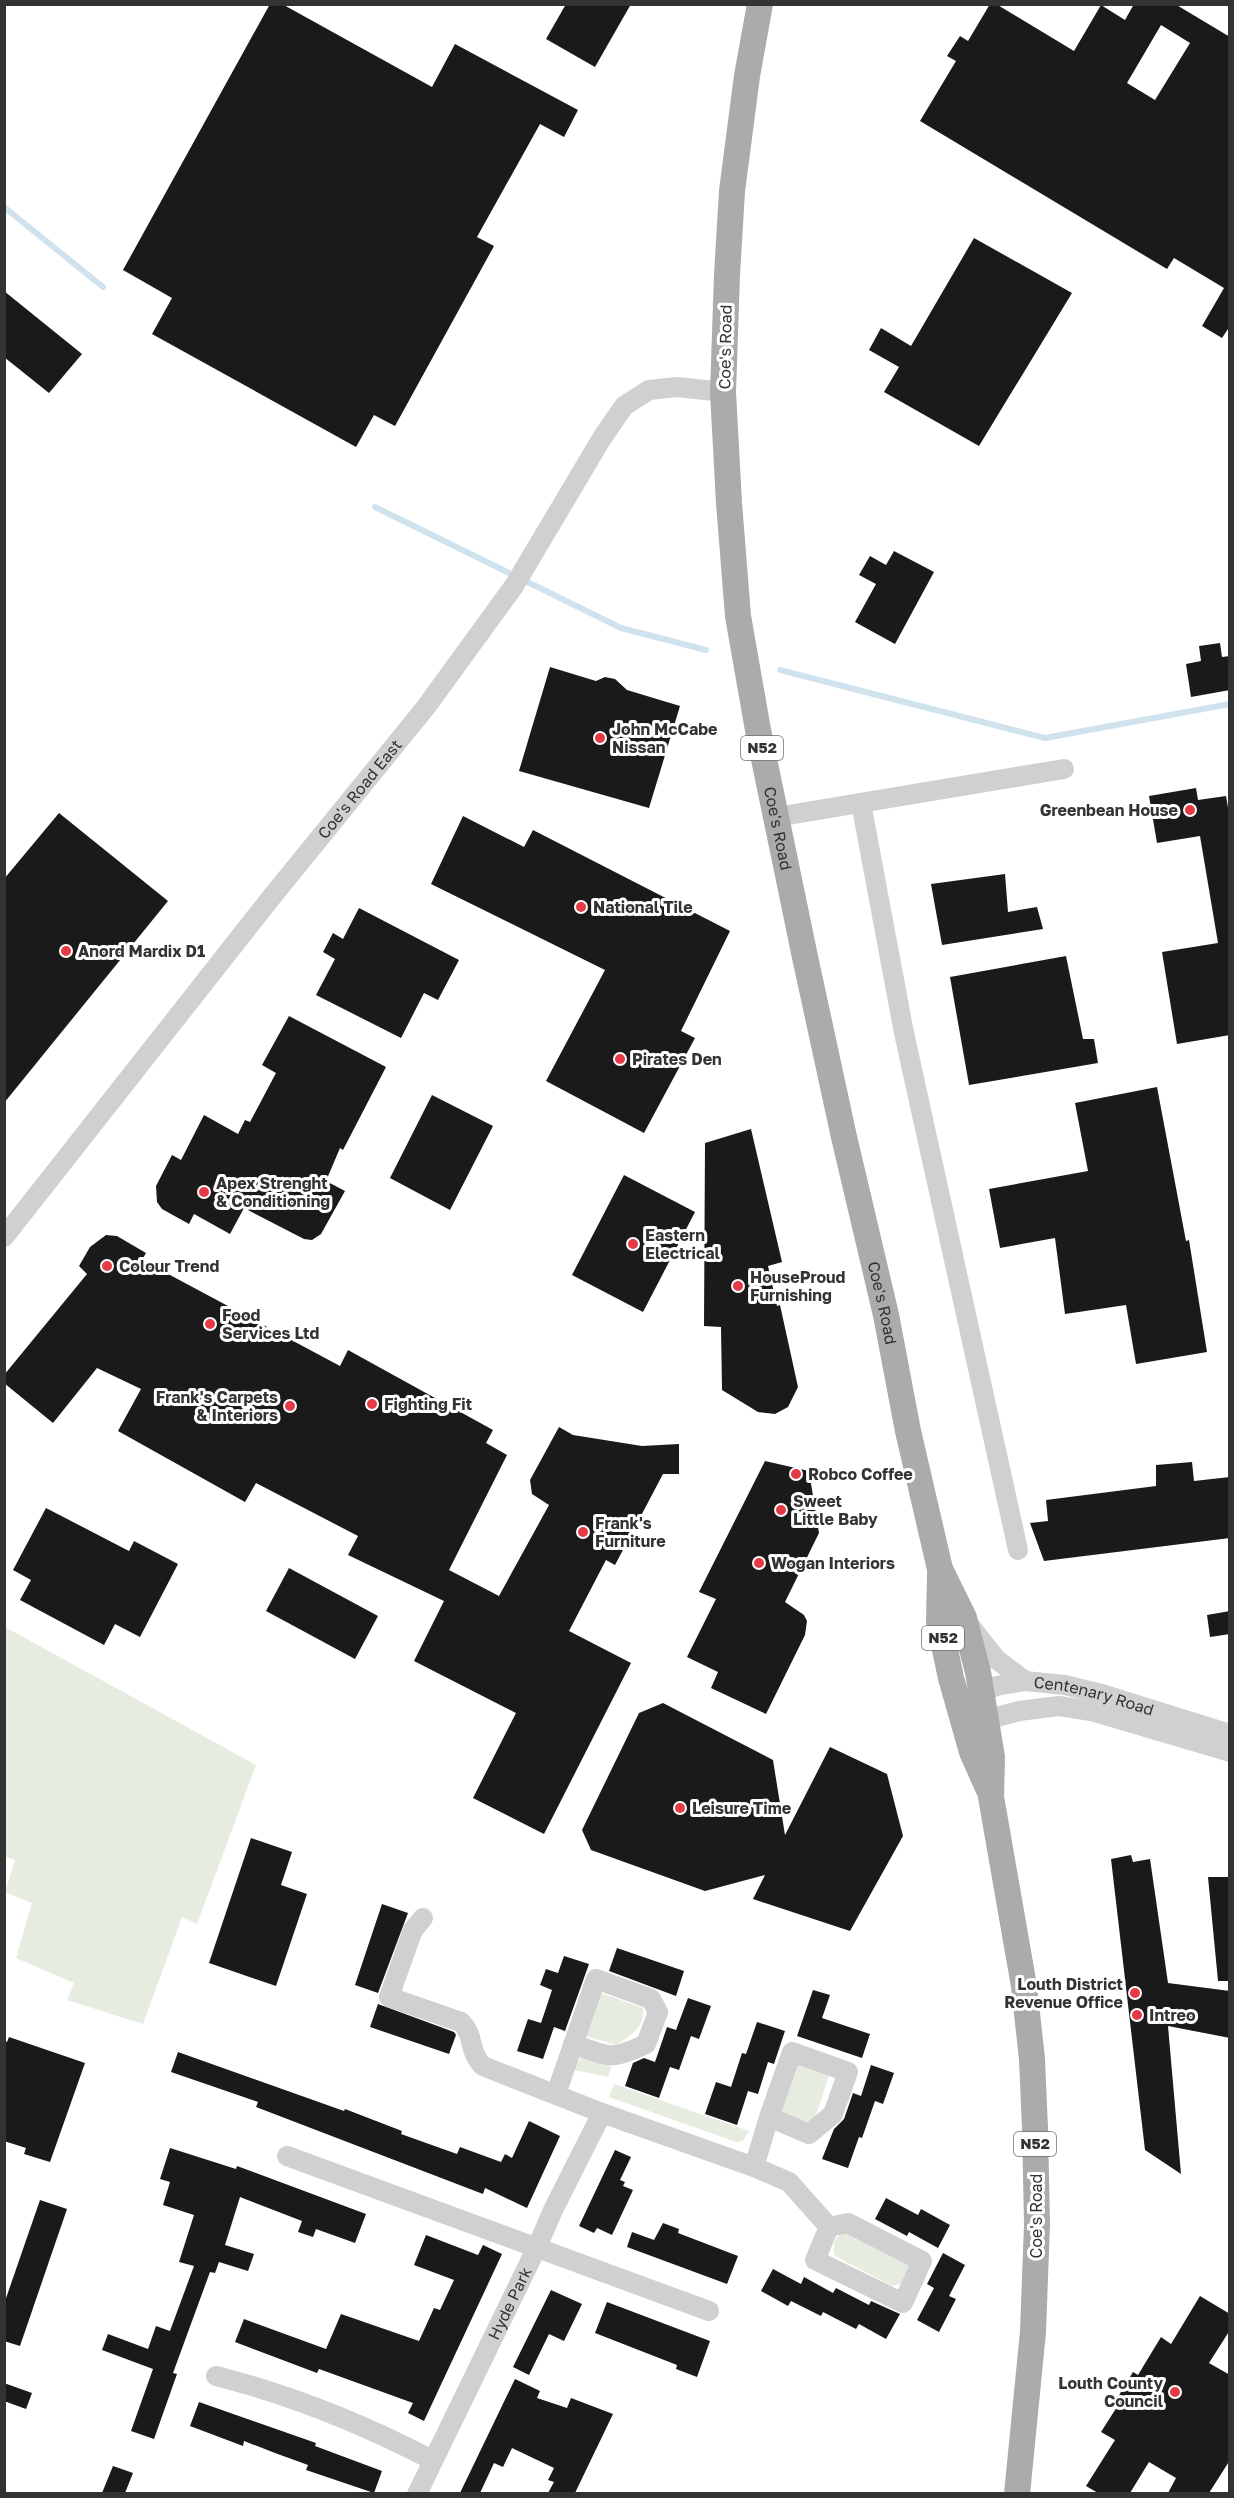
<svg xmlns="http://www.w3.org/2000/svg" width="1234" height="2498" font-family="'Golos Text',sans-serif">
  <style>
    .green { fill: #e6ecdf }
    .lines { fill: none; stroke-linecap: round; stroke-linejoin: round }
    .stream { stroke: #cfe2ee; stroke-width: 6 }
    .building { fill: #1a1a1a; fill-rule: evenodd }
    .minor { stroke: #d0d0d0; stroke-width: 20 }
    .major { stroke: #ababab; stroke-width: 26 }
    .poi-dot { fill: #e63946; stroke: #fff; stroke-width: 2 }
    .labels { text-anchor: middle; stroke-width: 6; stroke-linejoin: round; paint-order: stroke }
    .shield { fill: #fff; stroke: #707070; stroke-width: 1.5 }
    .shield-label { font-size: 15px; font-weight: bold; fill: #333 }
    .street-label { font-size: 16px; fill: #333; stroke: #fff }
    .poi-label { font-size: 16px; font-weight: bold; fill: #333; stroke: #fff; text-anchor: start }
  </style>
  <rect width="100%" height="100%" fill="#fff"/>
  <g class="green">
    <polygon points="5,1627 256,1765 197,1924 182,1917 143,2024 67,2000 74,1983 16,1958 32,1903 5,1892 15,1860 4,1856"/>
    <path d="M 598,1992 L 643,2008 C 646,2027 630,2035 617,2045 L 585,2036 Z"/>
    <polygon points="581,2057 588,2057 608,2063 611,2067 608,2077 574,2070"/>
    <polygon points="796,2061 829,2075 815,2118 808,2122 781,2113 779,2110"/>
    <polygon points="614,2084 749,2131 743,2141 736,2142 609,2097"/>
    <path d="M 848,2231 L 910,2264 L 912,2269 L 901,2284 L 892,2286 L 835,2256 C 831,2244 836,2234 848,2231 Z"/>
  </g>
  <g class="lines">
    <g class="stream">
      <polyline points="4,207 103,287"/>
      <polyline points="375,507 621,628 706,650"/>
      <polyline points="780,670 1045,738 1230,704"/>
    </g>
  </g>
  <g class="building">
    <polygon points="270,4 282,4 432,87 455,44 578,110 564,137 540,124 477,237 494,246 395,426 374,415 356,447 152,334 172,298 123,270"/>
    <polygon points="566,4 631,4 595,67 546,39"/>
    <path d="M 990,4 L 996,4 L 1074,51 L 1101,5 L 1125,20 L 1134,4 L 1175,4 L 1230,37 L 1230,326 L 1222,338 L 1202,326 L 1224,288 L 1174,258 L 1167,269 L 920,121 L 956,61 L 947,56 L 960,36 L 968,41 ZM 1161,25 L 1190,43 L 1155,100 L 1127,83 Z"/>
    <polygon points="974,238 1072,293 979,446 884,392 899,367 869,350 881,328 911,346"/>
    <polygon points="4,291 82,354 49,393 4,357"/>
    <polygon points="894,551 934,572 895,644 855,622 876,584 859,575 870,556 886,565"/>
    <polygon points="1220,643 1222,657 1230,656 1230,690 1191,697 1186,664 1201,661 1199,646"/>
    <polygon points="550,667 596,681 605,677 615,679 627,690 680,706 649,808 519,771"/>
    <polygon points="1196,788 1198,800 1226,796 1230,819 1230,1035 1177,1044 1162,952 1218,943 1200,836 1157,843 1149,796"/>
    <polygon points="59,813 168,901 4,1103 4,879"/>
    <polygon points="463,816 524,847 533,830 730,931 681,1031 695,1038 644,1133 546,1081 605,970 431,884"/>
    <polygon points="1005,874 1008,912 1037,907 1043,929 942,945 931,884"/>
    <polygon points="359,908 459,960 438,1000 424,993 401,1038 316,995 335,959 323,952 333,933 343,939"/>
    <polygon points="1066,956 1083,1039 1094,1039 1098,1063 969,1085 950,977"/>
    <polygon points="289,1016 386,1067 343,1150 340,1148 326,1181 345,1191 321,1234 312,1240 304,1239 244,1208 230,1234 194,1214 189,1224 162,1209 157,1202 156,1186 172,1155 181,1160 204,1115 238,1134 245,1120 250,1122 276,1073 262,1065"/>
    <polygon points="1157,1087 1186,1241 1189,1240 1207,1352 1136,1364 1126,1305 1065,1314 1055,1238 1000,1248 989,1189 1088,1171 1075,1103"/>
    <polygon points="432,1095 493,1126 450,1210 390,1178"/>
    <polygon points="751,1129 782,1262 768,1266 777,1306 780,1305 798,1387 788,1407 775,1414 758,1412 722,1390 721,1327 704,1326 705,1143"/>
    <polygon points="624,1175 695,1212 643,1312 572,1275"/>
    <polygon points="106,1235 117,1236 146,1253 142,1260 340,1366 348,1350 493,1430 486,1443 507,1455 449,1570 499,1596 549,1505 532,1494 530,1480 559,1427 573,1435 642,1446 679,1444 679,1474 663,1474 615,1565 606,1560 569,1631 631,1663 544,1834 473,1798 516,1713 414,1661 444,1601 348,1555 358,1536 256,1483 245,1502 118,1431 141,1389 97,1368 53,1423 4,1383 4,1375 87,1274 79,1266 90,1247"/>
    <polygon points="765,1461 809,1471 819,1533 785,1602 804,1615 807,1621 805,1635 766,1714 711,1688 718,1672 687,1657 716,1599 699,1592"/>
    <polygon points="1192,1462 1194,1481 1230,1477 1230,1538 1044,1561 1030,1523 1048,1521 1046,1500 1156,1486 1156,1465"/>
    <polygon points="46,1508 129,1551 134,1541 178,1564 140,1637 115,1624 104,1645 20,1600 31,1580 13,1570"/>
    <polygon points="289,1568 378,1616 355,1659 266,1611"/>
    <polygon points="1230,1611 1230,1634 1210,1637 1207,1615"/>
    <polygon points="663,1703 773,1760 785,1835 830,1747 887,1774 903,1836 850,1931 753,1899 765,1875 705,1891 591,1850 582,1830 639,1713"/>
    <polygon points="251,1838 292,1852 281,1885 307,1894 276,1986 209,1963"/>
    <polygon points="1131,1855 1133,1862 1150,1859 1168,1983 1230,1991 1230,2038 1168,2026 1181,2174 1145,2150 1111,1859"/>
    <polygon points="1208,1877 1230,1877 1230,1981 1218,1981"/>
    <polygon points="382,1904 408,1913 378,1993 355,1985"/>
    <polygon points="617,1948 684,1971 676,1996 609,1971"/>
    <polygon points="564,1956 589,1964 565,2031 554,2027 543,2059 517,2051 528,2019 541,2023 552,1990 540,1985 546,1969 558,1973"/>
    <polygon points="813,1990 830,1995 822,2018 870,2034 862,2058 797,2036"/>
    <polygon points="688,1998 711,2006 699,2039 691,2036 679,2070 670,2067 659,2098 625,2086 633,2063 644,2058 655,2062 667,2027 676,2030"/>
    <polygon points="378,2004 454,2032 456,2035 449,2054 370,2027"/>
    <polygon points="757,2022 785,2031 774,2064 768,2062 758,2094 748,2091 737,2125 705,2114 716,2082 731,2087 742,2053 746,2054"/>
    <polygon points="9,2037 85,2063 50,2162 24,2154 26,2148 4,2141 4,2040 7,2042"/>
    <polygon points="178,2052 344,2111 345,2109 402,2131 401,2134 457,2154 460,2147 501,2162 505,2154 512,2158 529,2121 560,2136 527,2208 485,2188 483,2194 256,2107 258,2102 171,2072"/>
    <polygon points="871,2065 894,2073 883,2104 875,2101 862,2138 859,2137 848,2168 822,2159 834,2129 844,2119 853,2093 861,2096"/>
    <polygon points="170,2148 236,2169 237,2166 366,2214 355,2243 316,2229 313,2237 298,2232 302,2221 240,2197 225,2245 254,2254 248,2271 219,2262 215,2273 210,2272 173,2373 177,2374 154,2439 131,2431 153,2369 102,2350 108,2334 148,2349 156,2326 170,2331 194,2266 179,2262 194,2215 163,2205 170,2182 160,2179"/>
    <polygon points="615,2150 631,2157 620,2180 625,2182 623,2186 633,2190 612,2235 597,2228 594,2233 579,2226"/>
    <polygon points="886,2198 918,2215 921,2209 950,2225 938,2248 909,2232 907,2236 875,2219"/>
    <polygon points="40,2200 67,2209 20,2346 4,2341 4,2304"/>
    <polygon points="663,2223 679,2229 678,2233 738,2256 727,2284 627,2247 632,2232 654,2240"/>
    <polygon points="426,2235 478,2255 483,2245 502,2254 424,2421 408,2413 413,2403 319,2369 317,2373 235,2342 244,2319 326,2349 341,2314 419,2341 434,2308 440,2310 454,2280 414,2265"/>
    <polygon points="943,2253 965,2265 949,2296 956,2299 939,2332 917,2320 934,2288 927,2284"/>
    <polygon points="773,2269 801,2284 804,2277 833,2293 836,2288 869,2305 871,2301 900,2314 886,2339 859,2324 856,2329 823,2312 821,2316 791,2301 788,2306 761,2291"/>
    <polygon points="551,2290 582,2304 564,2341 549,2334 529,2375 513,2367"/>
    <polygon points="1200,2296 1230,2314 1230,2330 1209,2363 1230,2375 1230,2460 1209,2493 1168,2493 1176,2478 1149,2462 1130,2493 1098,2493 1086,2486 1115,2440 1101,2432 1122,2399 1118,2397 1133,2372 1138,2375 1161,2337 1171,2344"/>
    <polygon points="607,2302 710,2341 697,2377 676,2369 677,2365 595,2333"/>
    <polygon points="515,2379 540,2391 537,2398 567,2408 571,2398 613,2414 575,2493 548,2493 554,2482 548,2480 554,2468 512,2448 503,2467 494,2463 480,2493 460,2493"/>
    <polygon points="4,2383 32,2393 26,2409 4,2401"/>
    <polygon points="199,2402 316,2443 315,2446 382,2471 374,2493 306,2470 308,2465 275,2453 244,2441 243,2446 190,2426"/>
    <polygon points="113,2466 133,2473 125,2493 102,2493"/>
  </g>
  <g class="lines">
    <g class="minor">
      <polyline points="861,803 904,1033 1018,1550"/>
      <polyline points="776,817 1064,769"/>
      <path id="s1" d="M 4,1237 L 270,899 L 426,707 L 514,586 L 602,438 L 624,406 L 649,390 L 677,387 L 723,392"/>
      <polyline points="967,1622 996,1659 1025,1681"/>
      <path id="s2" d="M 969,1699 L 996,1686 L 1025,1681 L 1065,1685 L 1102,1694 L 1230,1734"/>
      <polyline points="973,1720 986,1720 1019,1711 1059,1706 1091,1711 1230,1752"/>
      <path d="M 423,1918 L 413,1930 L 389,1997 L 461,2022 C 476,2037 467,2050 483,2066 L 602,2113 L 754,2167 L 789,2182 L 829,2227 L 848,2223 L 922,2261 L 903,2303 L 815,2260 L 829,2227"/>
      <path d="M 556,2094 L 596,1979 L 651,1999 L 658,2012 L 646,2044 C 610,2061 610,2057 573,2044"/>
      <polyline points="287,2156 709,2311"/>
      <polyline points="754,2167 769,2117 809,2134 833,2114 848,2072 792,2052 769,2117"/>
      <path d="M 216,2376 C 291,2395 363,2424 432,2460"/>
      <path id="s3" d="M 417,2494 L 537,2247 L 554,2208 L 602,2113"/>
    </g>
    <g class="major">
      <path id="s4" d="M 760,4 L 747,76 L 732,191 L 727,275 L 723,392 L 729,503 L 738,616 L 758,730 L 805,957 L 844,1137 L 886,1315 L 908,1431 L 940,1569 L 964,1618 L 978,1672 L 992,1757 L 991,1797 L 1024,1986 L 1032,2059 L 1035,2128 L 1037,2224 L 1033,2332 L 1017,2494"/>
      <polyline points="940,1574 939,1621 951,1678 972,1752 988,1788"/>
    </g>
  </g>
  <g class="poi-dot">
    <circle cx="600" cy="738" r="6"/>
    <circle cx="1190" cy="810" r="6"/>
    <circle cx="581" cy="907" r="6"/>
    <circle cx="66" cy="951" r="6"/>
    <circle cx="620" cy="1059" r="6"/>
    <circle cx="204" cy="1192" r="6"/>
    <circle cx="633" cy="1244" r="6"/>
    <circle cx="107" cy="1266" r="6"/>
    <circle cx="738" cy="1286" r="6"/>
    <circle cx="210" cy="1324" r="6"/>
    <circle cx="372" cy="1404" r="6"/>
    <circle cx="290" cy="1406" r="6"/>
    <circle cx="796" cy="1474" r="6"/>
    <circle cx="781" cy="1510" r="6"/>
    <circle cx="583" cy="1532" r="6"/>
    <circle cx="759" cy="1563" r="6"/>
    <circle cx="680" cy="1808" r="6"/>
    <circle cx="1135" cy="1993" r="6"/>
    <circle cx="1137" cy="2015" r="6"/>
    <circle cx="1175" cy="2392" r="6"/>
  </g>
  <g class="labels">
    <g class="shield">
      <rect x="741" y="736" width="42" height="24" rx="4.5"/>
      <rect x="922" y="1626" width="42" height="24" rx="4.5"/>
      <rect x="1014" y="2132" width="42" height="24" rx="4.5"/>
    </g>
    <g class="shield-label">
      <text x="762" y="753">N52</text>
      <text x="943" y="1643">N52</text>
      <text x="1035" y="2149">N52</text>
    </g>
    <g class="street-label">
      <text transform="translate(725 347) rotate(-89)" y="6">Coe's Road</text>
      <text dy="6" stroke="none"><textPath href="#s1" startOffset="572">Coe's Road East</textPath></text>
      <text dy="6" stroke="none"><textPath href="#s4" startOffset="831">Coe's Road</textPath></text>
      <text dy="6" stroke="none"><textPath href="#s4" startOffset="1317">Coe's Road</textPath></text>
      <text dy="6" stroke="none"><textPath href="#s2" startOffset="130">Centenary Road</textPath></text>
      <text transform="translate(1036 2216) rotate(-90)" y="6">Coe's Road</text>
      <text dy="6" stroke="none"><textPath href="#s3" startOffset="212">Hyde Park</textPath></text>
    </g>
    <g class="poi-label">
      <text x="612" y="735">John McCabe<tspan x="612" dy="18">Nissan</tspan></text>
      <text x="1178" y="816" text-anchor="end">Greenbean House</text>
      <text x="593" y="913">National Tile</text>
      <text x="78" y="957">Anord Mardix D1</text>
      <text x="632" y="1065">Pirates Den</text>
      <text x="216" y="1189">Apex Strenght<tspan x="216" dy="18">&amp; Conditioning</tspan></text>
      <text x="645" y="1241">Eastern<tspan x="645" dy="18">Electrical</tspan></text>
      <text x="119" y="1272">Colour Trend</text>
      <text x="750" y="1283">HouseProud<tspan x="750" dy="18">Furnishing</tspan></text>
      <text x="222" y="1321">Food<tspan x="222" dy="18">Services Ltd</tspan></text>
      <text x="278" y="1403" text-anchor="end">Frank's Carpets<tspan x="278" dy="18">&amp; Interiors</tspan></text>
      <text x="384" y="1410">Fighting Fit</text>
      <text x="808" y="1480">Robco Coffee</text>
      <text x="793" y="1507">Sweet<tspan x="793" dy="18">Little Baby</tspan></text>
      <text x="595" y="1529">Frank's<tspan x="595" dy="18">Furniture</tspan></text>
      <text x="771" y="1569">Wogan Interiors</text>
      <text x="692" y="1814">Leisure Time</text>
      <text x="1123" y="1990" text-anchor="end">Louth District<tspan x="1123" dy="18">Revenue Office</tspan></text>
      <text x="1149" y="2021">Intreo</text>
      <text x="1163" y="2389" text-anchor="end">Louth County<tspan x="1163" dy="18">Council</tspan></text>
    </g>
  </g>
  <rect width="1234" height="2498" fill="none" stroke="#333333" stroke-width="12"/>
</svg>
